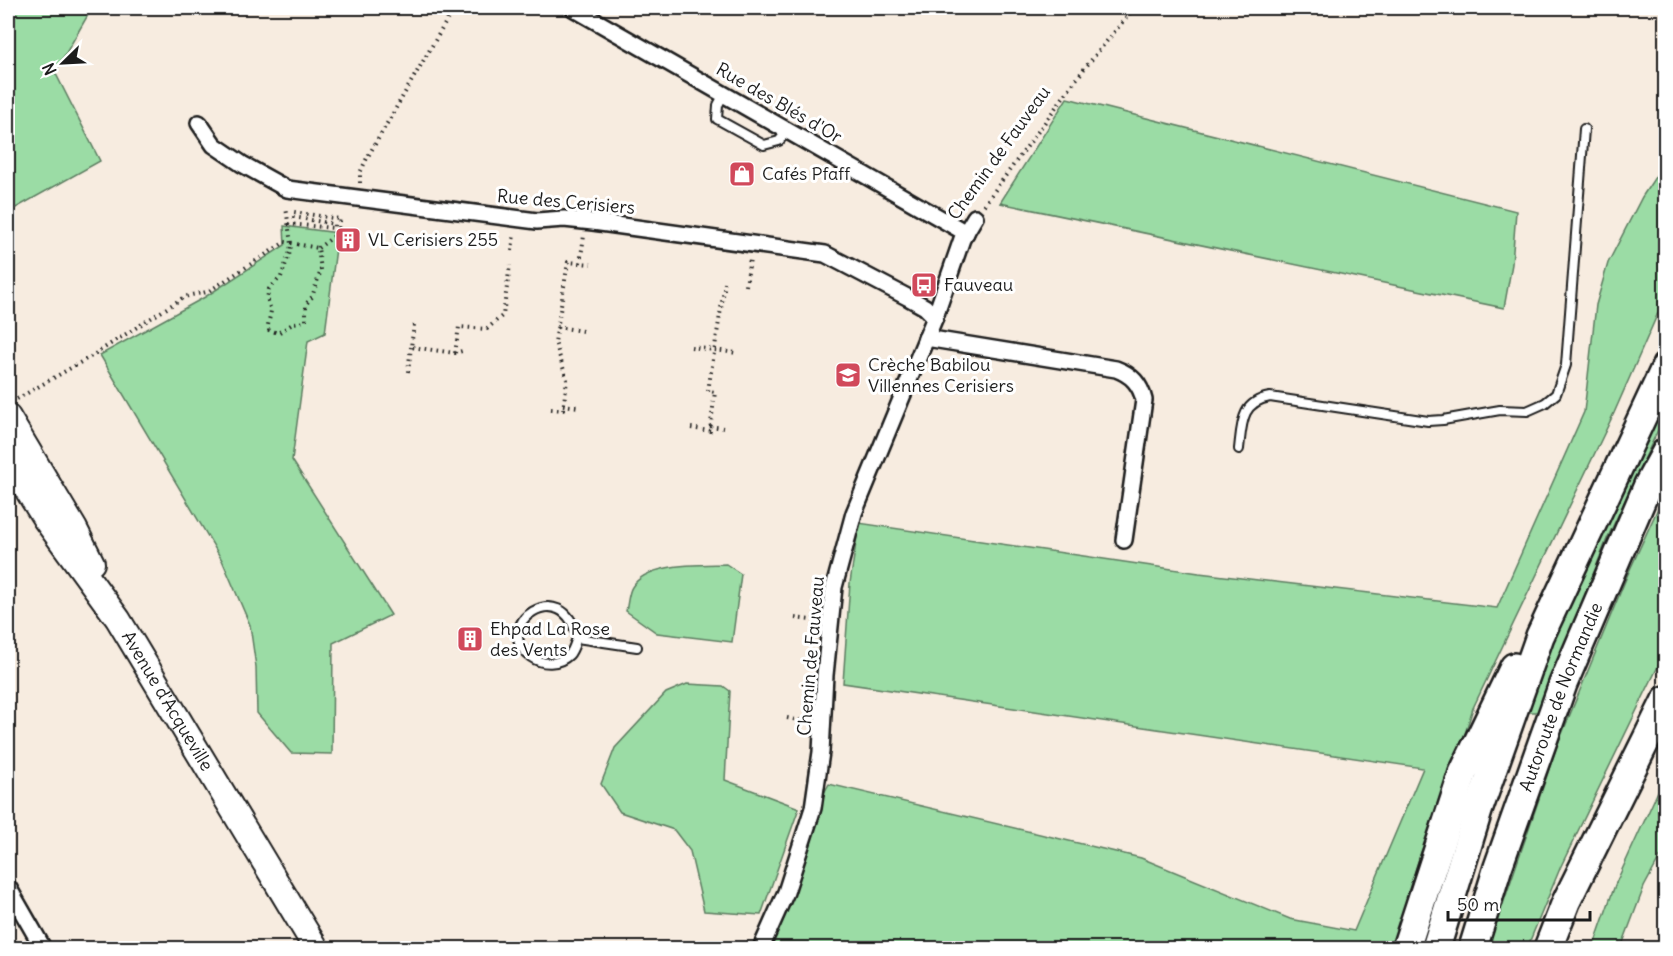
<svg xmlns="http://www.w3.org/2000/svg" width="1673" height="956" font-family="Delius,sans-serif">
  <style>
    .green { fill: #9bdca5; stroke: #5c7c60; stroke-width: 1.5 }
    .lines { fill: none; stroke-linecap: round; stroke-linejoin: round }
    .lane-casing { stroke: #1c1c1c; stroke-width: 12 }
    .street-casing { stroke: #1c1c1c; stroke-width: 20 }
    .primary-casing { stroke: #1c1c1c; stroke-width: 28 }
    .highway-casing { stroke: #1c1c1c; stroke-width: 32 }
    .path { stroke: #1c1c1c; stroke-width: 4; stroke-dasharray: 1.5 4.5; stroke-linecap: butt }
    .lane { stroke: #fff; stroke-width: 8 }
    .street { stroke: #fff; stroke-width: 15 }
    .primary { stroke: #fff; stroke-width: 24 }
    .highway { stroke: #fff; stroke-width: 27 }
    .labels { text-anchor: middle; stroke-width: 6; stroke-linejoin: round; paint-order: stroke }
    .street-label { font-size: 18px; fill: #1c1c1c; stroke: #fff }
    .poi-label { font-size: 18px; fill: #1c1c1c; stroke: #fff; text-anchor: start }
  </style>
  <rect width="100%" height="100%" fill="#f7ece0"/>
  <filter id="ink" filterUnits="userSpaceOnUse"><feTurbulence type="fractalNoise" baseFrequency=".0167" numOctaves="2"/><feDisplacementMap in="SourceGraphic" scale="12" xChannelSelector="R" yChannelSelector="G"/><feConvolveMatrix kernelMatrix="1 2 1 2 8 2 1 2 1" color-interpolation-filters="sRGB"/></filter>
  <g filter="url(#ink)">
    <g class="green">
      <polygon points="8,8 92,8 55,72 100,161 12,210 8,229"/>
      <polygon points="1067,98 1516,211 1512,264 1504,308 1000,203"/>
      <polygon points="1665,162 1665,297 1614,413 1473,708 1451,779 1421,852 1392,948 770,948 810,818 829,784 1141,858 1290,919 1354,931 1423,768 843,683 850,583 859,523 1199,573 1497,608 1584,412 1596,305 1608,263 1642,197"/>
      <polygon points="284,226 338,233 325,333 308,341 292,460 391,615 333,643 332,754 291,753 257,713 256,667 250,625 222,560 100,355 205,297 285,245"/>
      <polygon points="1665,388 1665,415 1607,539 1539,712 1526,712 1599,527"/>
      <polygon points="1665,493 1665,652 1561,866 1527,948 1488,948 1557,746 1627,576"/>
      <path d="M 726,564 L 741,574 L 732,642 L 657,633 L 626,611 C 628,604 628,593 632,587 C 647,562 700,565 726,564 Z"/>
      <polygon points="687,684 723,686 730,691 725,780 799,808 761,915 704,911 690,851 674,830 620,812 601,784 615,748 666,693"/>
      <polygon points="1665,776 1665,848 1644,887 1621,948 1593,948 1615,885"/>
    </g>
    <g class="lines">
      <defs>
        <g id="lane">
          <polyline points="724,94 718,105 717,119 764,145 779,141 788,130"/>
          <path d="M 1239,449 C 1242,423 1241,402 1270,397 L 1428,421 L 1443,420 L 1500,410 L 1527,411 L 1545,403 L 1556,394 L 1566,365 L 1584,129"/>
          <path d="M 577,638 C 575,643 573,651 569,655 C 559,665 542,665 531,657 C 488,626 564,573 577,638 L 637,647"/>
        </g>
        <g id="street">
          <polyline points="573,8 966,233"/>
          <polyline points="199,123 214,145 242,164 287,189 537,221 564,219 593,222 825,254 909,298 925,307 935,317"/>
          <path d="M 926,338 L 1116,369 C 1132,375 1140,384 1144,400 L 1124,540"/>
          <polyline points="8,887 43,948"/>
          <polyline points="761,948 786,892 813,808 821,752 825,675 834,587 854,513 935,317 962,239 975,217"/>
        </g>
        <g id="primary">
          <polyline points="8,417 75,529 92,563"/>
          <path id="s1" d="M 8,459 L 45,519 L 118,619 L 316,948"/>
        </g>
        <g id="highway">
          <polyline points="1406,948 1463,773 1514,667"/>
          <polyline points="1436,948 1478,811 1540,636 1666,366"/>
          <path id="s2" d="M 1473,948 L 1498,867 L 1563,684 L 1648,485 L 1666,452"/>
          <polyline points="1548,948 1566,902 1666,700"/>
        </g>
      </defs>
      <use href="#lane" class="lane-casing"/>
      <use href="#street" class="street-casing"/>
      <use href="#primary" class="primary-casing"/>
      <use href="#highway" class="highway-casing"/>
      <g class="path">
        <polyline points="360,183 360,173 367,158 454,8"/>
        <polyline points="984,205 1084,69 1134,8"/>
        <polyline points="288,224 334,228 334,224 294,217 294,212 339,219"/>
        <polyline points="318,248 337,234 340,218"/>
        <polyline points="512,251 514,234"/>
        <polyline points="580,263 584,236"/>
        <polyline points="746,286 750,258"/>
        <polyline points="414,325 411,347 455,353 462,351"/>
        <polyline points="557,327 583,331"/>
        <polyline points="691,347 737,353"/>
        <polyline points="455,353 459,327 487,329 503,315 510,265"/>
        <polyline points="408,372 411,347"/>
        <path d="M 17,399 L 90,357 L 181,299 C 192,293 198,295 209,291 L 285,242 L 318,248 L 321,270 L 312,297 L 306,304 L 306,321 L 294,323 L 278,333 L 269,330 L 268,325 L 271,311 L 267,298 L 269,289 L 281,277 L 290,252 L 291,244 L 286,207"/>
        <polyline points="563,405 578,407"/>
        <polyline points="551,409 563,410 567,380 555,342 568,262 591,264"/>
        <polyline points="710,426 723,428"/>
        <polyline points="691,428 710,431 715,392 708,391 725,283"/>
        <polyline points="795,618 811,620 814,619"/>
        <polyline points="787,718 803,721 806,719"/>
      </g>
      <use href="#lane" class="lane"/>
      <use href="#street" class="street"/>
      <use href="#primary" class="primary"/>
      <use href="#highway" class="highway"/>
    </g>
  </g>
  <defs>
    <symbol id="shop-square" viewBox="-11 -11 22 22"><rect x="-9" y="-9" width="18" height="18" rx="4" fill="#d1495b" stroke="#fff"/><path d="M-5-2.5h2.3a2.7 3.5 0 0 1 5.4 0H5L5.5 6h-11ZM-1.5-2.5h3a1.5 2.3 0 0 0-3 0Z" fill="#fff"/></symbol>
    <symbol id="building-square" viewBox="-11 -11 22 22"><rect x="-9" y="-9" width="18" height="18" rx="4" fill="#d1495b" stroke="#fff"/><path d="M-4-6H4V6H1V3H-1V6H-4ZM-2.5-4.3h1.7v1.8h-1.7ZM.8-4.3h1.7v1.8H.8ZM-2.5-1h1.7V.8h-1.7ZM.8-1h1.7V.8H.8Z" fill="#fff"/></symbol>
    <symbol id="bus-square" viewBox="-11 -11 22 22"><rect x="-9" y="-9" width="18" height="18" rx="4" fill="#d1495b" stroke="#fff"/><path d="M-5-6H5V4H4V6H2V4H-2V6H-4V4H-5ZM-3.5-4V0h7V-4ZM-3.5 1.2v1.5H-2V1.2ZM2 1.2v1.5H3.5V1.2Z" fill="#fff"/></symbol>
    <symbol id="school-square" viewBox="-11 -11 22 22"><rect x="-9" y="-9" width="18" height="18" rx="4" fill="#d1495b" stroke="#fff"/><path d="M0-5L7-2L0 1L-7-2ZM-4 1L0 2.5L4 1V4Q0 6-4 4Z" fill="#fff"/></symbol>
  </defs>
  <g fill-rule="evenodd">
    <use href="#shop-square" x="727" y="159" width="30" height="30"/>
    <use href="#building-square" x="333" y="225" width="30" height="30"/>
    <use href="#bus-square" x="909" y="270" width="30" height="30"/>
    <use href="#school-square" x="833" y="360" width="30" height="30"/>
    <use href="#building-square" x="455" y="624" width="30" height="30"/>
  </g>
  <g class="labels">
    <g class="street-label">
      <text transform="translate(779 103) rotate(30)" y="6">Rue des Blés d'Or</text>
      <text transform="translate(999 153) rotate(-54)" y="6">Chemin de Fauveau</text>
      <text transform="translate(566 202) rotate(5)" y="6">Rue des Cerisiers</text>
      <text transform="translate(811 656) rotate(-85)" y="6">Chemin de Fauveau</text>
      <text dy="6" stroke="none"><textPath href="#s2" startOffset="266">Autoroute de Normandie</textPath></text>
      <text dy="6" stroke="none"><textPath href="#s1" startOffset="290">Avenue d'Acqueville</textPath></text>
    </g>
    <g class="poi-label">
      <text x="762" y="180">Cafés Pfaff</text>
      <text x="368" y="246">VL Cerisiers 255</text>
      <text x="944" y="291">Fauveau</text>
      <text x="868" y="371">Crèche Babilou<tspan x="868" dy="21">Villennes Cerisiers</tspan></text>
      <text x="490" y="635">Ehpad La Rose<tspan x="490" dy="21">des Vents</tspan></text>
    </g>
  </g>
  <rect width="1673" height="956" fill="none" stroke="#fff" stroke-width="30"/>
  <rect x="15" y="15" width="1643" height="926" fill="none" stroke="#1c1c1c" stroke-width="2" filter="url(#ink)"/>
  <g transform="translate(63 63) rotate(246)" stroke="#ffffff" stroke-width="4.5" paint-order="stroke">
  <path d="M0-4.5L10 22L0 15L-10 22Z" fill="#1c1c1c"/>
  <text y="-9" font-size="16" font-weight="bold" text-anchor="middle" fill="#1c1c1c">N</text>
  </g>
  <path d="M1448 911v9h142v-9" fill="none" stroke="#1c1c1c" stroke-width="3"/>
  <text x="1457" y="911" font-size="18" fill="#1c1c1c" stroke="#ffffff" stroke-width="4.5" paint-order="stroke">50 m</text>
</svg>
